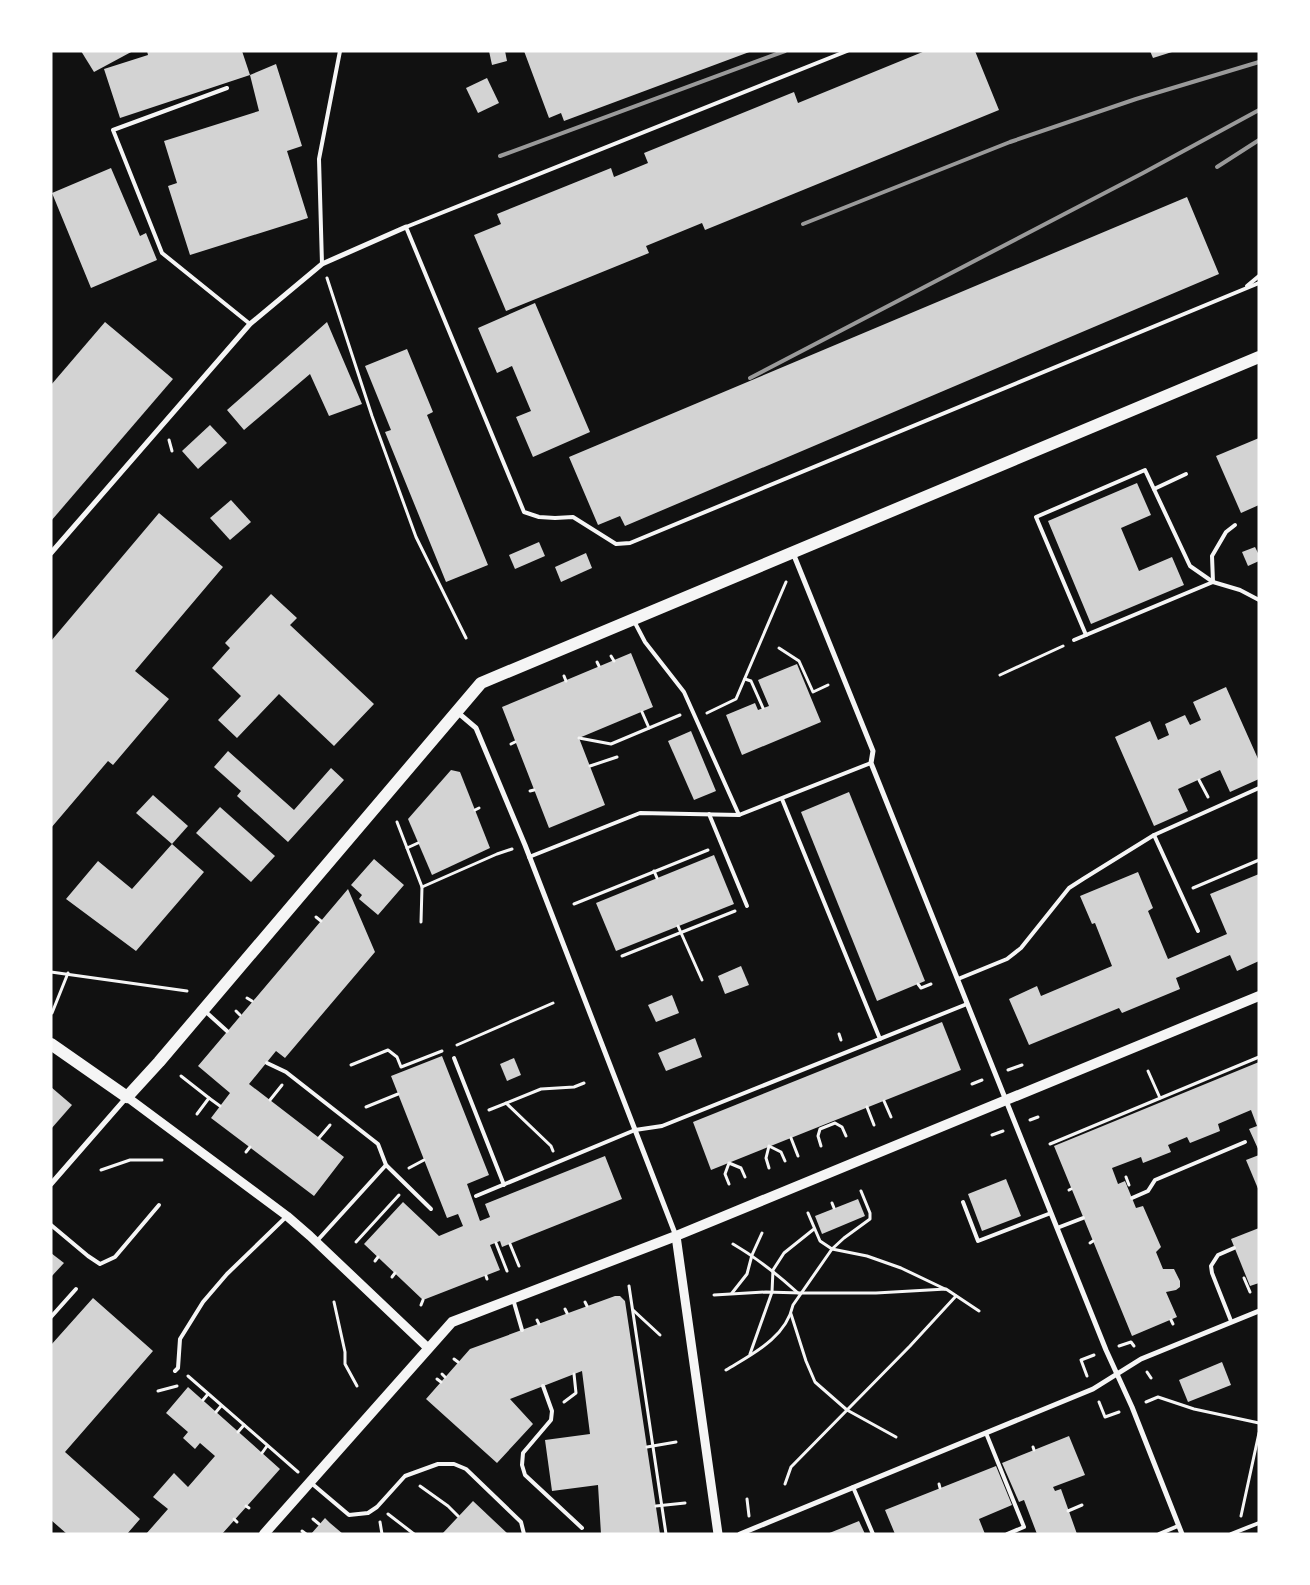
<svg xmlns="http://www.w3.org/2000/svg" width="1310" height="1585" font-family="'DM Sans',sans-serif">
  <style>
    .building { fill: #d3d3d3 }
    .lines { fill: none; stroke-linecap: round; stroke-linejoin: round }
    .path { stroke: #f5f5f5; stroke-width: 3 }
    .service { stroke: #f5f5f5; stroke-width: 4 }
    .minor { stroke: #f5f5f5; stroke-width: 5 }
    .tertiary { stroke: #f5f5f5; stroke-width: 9 }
    .secondary { stroke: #f5f5f5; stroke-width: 10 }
    .primary { stroke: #f5f5f5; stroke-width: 12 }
    .rail { stroke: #9a9a9a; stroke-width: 4 }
  </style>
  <rect width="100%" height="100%" fill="#111"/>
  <g class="building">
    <polygon points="81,51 133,51 94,72"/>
    <polygon points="147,51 242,51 250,75 276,64 302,146 287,151 308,218 190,255 168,186 177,183 164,141 259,111 250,75 120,118 104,69 148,55"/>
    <polygon points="489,51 505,51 507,61 492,65"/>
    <polygon points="524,51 752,51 564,121 561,113 549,118"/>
    <polygon points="925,51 975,51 999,110 705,230 702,223 646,246 649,253 506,311 474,235 501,224 497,214 611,168 614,177 648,163 644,153 794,92 798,103"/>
    <polygon points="1150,51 1172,51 1172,52 1153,58"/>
    <polygon points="487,78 499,103 478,113 466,88"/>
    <polygon points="111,168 140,236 146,233 157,260 91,288 52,193"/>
    <polygon points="1187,197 1219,274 625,526 620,516 598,525 569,457"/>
    <polygon points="535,303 590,432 533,457 516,417 531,411 512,366 497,373 478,328"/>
    <polygon points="105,322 173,379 51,521 51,385"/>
    <polygon points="327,322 362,404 329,416 310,374 244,430 227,410"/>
    <polygon points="407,349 433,412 427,415 488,565 446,582 385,432 391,430 365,366"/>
    <polygon points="210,425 227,443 198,469 182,451"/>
    <polygon points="1259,438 1259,505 1241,513 1216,456"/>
    <polygon points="1137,483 1151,515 1121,528 1139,571 1172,557 1184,585 1091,624 1048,521"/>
    <polygon points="231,500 251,522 230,540 210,518"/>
    <polygon points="159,513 223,567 135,671 169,699 113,765 108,761 51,828 51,641"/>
    <polygon points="539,542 545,556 515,569 509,555"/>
    <polygon points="1255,547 1259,555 1259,561 1248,566 1242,552"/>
    <polygon points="586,553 592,568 561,582 555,567"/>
    <polygon points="271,594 297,618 290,625 374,704 334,746 279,694 237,738 218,720 241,696 212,668 230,648 225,643"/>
    <polygon points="631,653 653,707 579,738 605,805 549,828 502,707"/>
    <polygon points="797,664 821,722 742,755 726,715 755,703 758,710 769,706 758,680"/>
    <polygon points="1226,687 1259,761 1259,779 1230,792 1220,770 1178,789 1188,811 1154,826 1115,737 1150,721 1158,740 1169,735 1165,724 1185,715 1190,725 1201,720 1193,702"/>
    <polygon points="691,731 716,791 694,800 668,741"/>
    <polygon points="228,751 294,810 331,768 344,780 288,842 237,796 241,791 214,767"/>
    <polygon points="451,770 460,772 490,848 432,875 408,819"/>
    <polygon points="849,792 925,981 877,1001 801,812"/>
    <polygon points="153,795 188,826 172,844 136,813"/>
    <polygon points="220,807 275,856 251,882 196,833"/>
    <polygon points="172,844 204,872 136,951 66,899 98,861 132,889"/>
    <polygon points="714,855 734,904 616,951 596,903"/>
    <polygon points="374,859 404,885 378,915 359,899 362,895 351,885"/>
    <polygon points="1138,872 1153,908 1148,911 1168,959 1227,934 1210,894 1259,874 1259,961 1237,971 1230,955 1176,978 1180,989 1122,1013 1119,1008 1029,1045 1009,999 1037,986 1041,996 1112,966 1095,923 1092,924 1080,896"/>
    <polygon points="348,889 375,952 285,1058 276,1051 249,1084 344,1157 314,1196 211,1118 230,1093 198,1066"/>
    <polygon points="741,966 749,985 725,994 718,976"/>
    <polygon points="672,995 679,1013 656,1022 648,1005"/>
    <polygon points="942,1022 961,1070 711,1170 693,1122"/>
    <polygon points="695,1038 702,1057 666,1071 658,1053"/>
    <polygon points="442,1056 489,1175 467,1184 480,1221 490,1217 485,1204 605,1156 622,1199 502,1247 500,1241 490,1245 500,1270 423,1300 364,1244 403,1202 439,1236 463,1226 458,1214 447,1218 391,1076"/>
    <polygon points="514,1058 521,1075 507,1081 500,1064"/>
    <polygon points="1259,1062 1259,1151 1249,1129 1257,1126 1251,1110 1218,1124 1220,1131 1190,1143 1187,1137 1168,1145 1171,1152 1143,1163 1141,1157 1112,1168 1118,1184 1125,1181 1136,1208 1143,1206 1161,1247 1156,1252 1163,1269 1174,1269 1180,1281 1180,1287 1176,1290 1166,1292 1177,1317 1132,1336 1054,1146"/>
    <polygon points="51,1087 72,1105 51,1129"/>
    <polygon points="1259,1155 1259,1191 1246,1160"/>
    <polygon points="1006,1179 1021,1216 982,1231 968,1194"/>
    <polygon points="858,1199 865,1216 822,1234 815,1216"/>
    <polygon points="1259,1228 1259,1283 1250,1286 1231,1239"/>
    <polygon points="51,1253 64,1263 51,1277"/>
    <polygon points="615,1296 620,1296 625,1301 660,1534 601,1534 598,1485 552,1491 545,1440 590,1434 582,1371 510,1399 533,1424 497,1463 426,1399 470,1349"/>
    <polygon points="93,1298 153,1351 65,1452 140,1519 127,1534 67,1534 51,1520 51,1345"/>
    <polygon points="1222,1362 1231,1385 1188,1402 1179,1380"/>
    <polygon points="188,1387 280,1469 222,1534 146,1534 168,1509 153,1497 174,1473 188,1487 215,1456 200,1443 195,1449 183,1438 188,1432 166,1413"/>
    <polygon points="1069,1436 1085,1475 1053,1487 1055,1491 1061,1489 1077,1534 1037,1534 1024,1500 1019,1502 1002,1463"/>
    <polygon points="996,1466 1012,1505 979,1519 985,1534 895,1534 885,1510"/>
    <polygon points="473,1501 508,1534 442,1534"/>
    <polygon points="325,1518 330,1523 343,1534 311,1534"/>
    <polygon points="859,1521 865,1534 827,1534"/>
  </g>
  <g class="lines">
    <g class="path">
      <polyline points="327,278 372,416 416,537 466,638"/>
      <polyline points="169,440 172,451"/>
      <polyline points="779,648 799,661 813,692 828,685"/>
      <polyline points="611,656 614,661"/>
      <polyline points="597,662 599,666"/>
      <polyline points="1000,675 1063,646"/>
      <polyline points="564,676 566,681"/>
      <polyline points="745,679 751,681 763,708"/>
      <polyline points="642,712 649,728"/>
      <polyline points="707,713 736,699 786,582"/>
      <polyline points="579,738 611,744 680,715"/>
      <polyline points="511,744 515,742"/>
      <polyline points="590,766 617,757"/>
      <polyline points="1199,780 1208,797"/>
      <polyline points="530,791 534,790"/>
      <polyline points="475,810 479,808"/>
      <polyline points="397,822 422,887 421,922"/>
      <polyline points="407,848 418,843"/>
      <polyline points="654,871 657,878"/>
      <polyline points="422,887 497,854 512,849"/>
      <polyline points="1193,888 1259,860"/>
      <polyline points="574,904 708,850"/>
      <polyline points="316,917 321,921"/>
      <polyline points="678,926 702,980"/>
      <polyline points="622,956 735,911"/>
      <polyline points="51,972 187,991"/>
      <polyline points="918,984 921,988 931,984"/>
      <polyline points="247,998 252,1001"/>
      <polyline points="236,1011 240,1015"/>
      <polyline points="52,1013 68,973"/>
      <polyline points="839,1034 841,1040"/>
      <polyline points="457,1045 553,1003"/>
      <polyline points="351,1065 388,1050 397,1057 401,1067 442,1051"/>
      <polyline points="1008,1070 1022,1065"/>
      <polyline points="1148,1071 1160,1098"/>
      <polyline points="181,1076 209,1098 197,1114"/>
      <polyline points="972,1084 982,1080"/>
      <polyline points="209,1098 220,1106"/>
      <polyline points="270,1100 282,1085"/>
      <polyline points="884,1101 891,1117"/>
      <polyline points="506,1103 551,1146 553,1151"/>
      <polyline points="366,1107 398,1094"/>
      <polyline points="867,1107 874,1125"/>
      <polyline points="489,1110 541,1089 574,1087 584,1083"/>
      <polyline points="1030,1120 1038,1117"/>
      <polyline points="992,1135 1003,1131"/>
      <polyline points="319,1138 330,1125"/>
      <polyline points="791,1138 798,1156"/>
      <polyline points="1050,1144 1259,1057"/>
      <polyline points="821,1146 818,1136 820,1129 835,1123 842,1127 846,1136"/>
      <polyline points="246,1152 250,1147"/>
      <polyline points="409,1168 424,1160"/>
      <polyline points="769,1168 766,1158 769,1146 781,1152 785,1161"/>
      <polyline points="101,1170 130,1160 162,1160"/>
      <polyline points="1126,1177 1129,1185"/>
      <polyline points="729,1184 725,1174 729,1163 741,1168 745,1177"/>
      <polyline points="1069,1190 1071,1189"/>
      <polyline points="832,1203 834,1208"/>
      <polyline points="808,1213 820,1241 832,1249 867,1256 901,1268 945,1289"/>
      <polyline points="356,1242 399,1195"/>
      <polyline points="496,1243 507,1271"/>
      <polyline points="1090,1243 1093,1241"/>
      <polyline points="510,1244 519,1266"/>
      <path d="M 733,1244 C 757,1258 777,1274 798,1293"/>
      <polyline points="375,1261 378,1257"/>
      <polyline points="486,1276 487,1279"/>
      <polyline points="392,1277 395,1273"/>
      <polyline points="1244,1278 1250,1292"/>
      <polyline points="629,1286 666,1534"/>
      <polyline points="732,1293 747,1274 752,1255 762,1233"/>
      <polyline points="714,1295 766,1292 801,1293 876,1293 946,1289 979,1311"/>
      <polyline points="334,1302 345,1352 345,1364 357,1386"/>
      <polyline points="585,1302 587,1306"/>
      <polyline points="421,1305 423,1300"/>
      <polyline points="565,1309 567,1313"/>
      <polyline points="633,1310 660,1335"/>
      <polyline points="791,1314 806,1361 815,1382 847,1410 896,1437"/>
      <polyline points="537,1320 539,1324"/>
      <polyline points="1171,1320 1173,1324"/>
      <polyline points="1119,1346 1131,1342 1134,1346"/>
      <polyline points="750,1354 772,1292 773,1270 784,1253 814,1229"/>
      <polyline points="454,1359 458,1362"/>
      <path d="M 726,1370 C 752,1354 786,1338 793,1305 L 832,1249 L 844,1238 L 870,1219 L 870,1213 L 861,1191"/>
      <polyline points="1147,1372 1151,1378"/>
      <polyline points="442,1374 445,1377"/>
      <polyline points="188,1376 298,1472"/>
      <polyline points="1087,1376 1081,1360 1094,1355"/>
      <polyline points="437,1379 441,1382"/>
      <polyline points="158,1391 177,1386"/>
      <polyline points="203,1400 208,1394"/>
      <polyline points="564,1402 576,1393 574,1374"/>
      <polyline points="1099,1402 1105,1417 1119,1412"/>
      <polyline points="1146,1402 1158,1397 1194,1409 1259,1423"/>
      <polyline points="216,1412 221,1406"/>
      <polyline points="238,1432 244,1425"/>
      <polyline points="647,1447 676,1442"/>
      <polyline points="1033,1447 1034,1450"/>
      <polyline points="262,1453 267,1446"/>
      <polyline points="785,1484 791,1467 910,1346 956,1296"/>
      <polyline points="939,1484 940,1488"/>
      <polyline points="420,1486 448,1506 458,1516"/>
      <polyline points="747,1499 749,1516"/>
      <polyline points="246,1506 249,1508"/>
      <polyline points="656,1506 685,1503"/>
      <polyline points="1068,1511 1082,1505"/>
      <polyline points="388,1514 414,1534"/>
      <polyline points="1241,1516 1259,1433"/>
      <polyline points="234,1519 237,1522"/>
      <polyline points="313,1519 319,1524"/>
      <polyline points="380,1522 382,1534"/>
      <polyline points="302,1531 306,1534"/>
    </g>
    <g class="service">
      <polyline points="847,51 406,227 524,512 539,517 555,518 573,517 616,544 630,543 1259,283"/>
      <polyline points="227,88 113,130 162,253 250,324"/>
      <polyline points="322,264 319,159 340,51"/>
      <polyline points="1247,286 1259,276"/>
      <polyline points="1154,489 1186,474"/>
      <polyline points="634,621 645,642 684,692 739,815"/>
      <polyline points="1086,635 1036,517 1145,470 1190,566 1213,582 1240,590 1259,600"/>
      <polyline points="1074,640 1213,582 1212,556 1226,532 1235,525"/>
      <polyline points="782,799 880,1039"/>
      <polyline points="709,814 747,906"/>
      <polyline points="1154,835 1198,931"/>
      <polyline points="529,857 640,813 739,815 871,763"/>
      <polyline points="958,979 1007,959 1021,948 1069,888 1083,879 1154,835 1259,788"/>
      <polyline points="206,1012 227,1031"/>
      <polyline points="454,1058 504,1185"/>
      <polyline points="267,1063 286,1072 378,1144 386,1165 431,1209"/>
      <polyline points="476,1196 635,1130 662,1126 967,1004"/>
      <polyline points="1132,1198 1148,1191 1155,1180 1245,1142"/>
      <polyline points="963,1202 978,1241 1051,1213"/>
      <polyline points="51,1225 88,1256 100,1264 115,1257 159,1205"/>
      <polyline points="1057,1228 1083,1218"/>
      <polyline points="316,1242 386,1165"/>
      <polyline points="513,1299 522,1330"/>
      <polyline points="51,1317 76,1289"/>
      <polyline points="1231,1321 1212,1273 1211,1266 1218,1255 1234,1248"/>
      <polyline points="175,1371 178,1368 180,1339 203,1302 227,1274 287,1216"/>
      <polyline points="543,1386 552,1411 551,1420 523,1453 522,1465 525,1475 582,1528"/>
      <polyline points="986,1433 1024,1527 1007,1534"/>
      <polyline points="310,1482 349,1515 368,1513 377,1507 405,1476 438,1464 454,1464 466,1469 521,1522 524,1534"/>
      <polyline points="853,1487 873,1534"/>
      <polyline points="1159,1534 1178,1526"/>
      <polyline points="1231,1534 1259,1523"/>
    </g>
    <g class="minor">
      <polyline points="51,553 250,324 322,264 406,227"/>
      <polyline points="793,553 873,751 871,763 1057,1228 1106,1350 1132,1407 1182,1534"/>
      <polyline points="456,711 476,728 525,845 676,1236"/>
      <polyline points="51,1184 126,1098"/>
      <polyline points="740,1534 1093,1389 1141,1359 1259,1311"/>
    </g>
    <g class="tertiary">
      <polyline points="127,1097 287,1216 310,1236 428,1348"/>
      <polyline points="676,1236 718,1534"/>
    </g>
    <polyline class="secondary" points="264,1534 452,1322 676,1236 1259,996"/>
    <polyline class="primary" points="51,1044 127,1097 159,1062 481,683 1259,357"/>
    <g class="rail">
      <polyline points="500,156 785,51"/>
      <polyline points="1217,167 1259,140"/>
      <polyline points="803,224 1010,142 1136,99 1259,62"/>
      <polyline points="750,378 1143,173 1259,110"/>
    </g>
  </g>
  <rect width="1310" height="1585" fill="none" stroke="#ffffff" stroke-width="105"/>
</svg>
